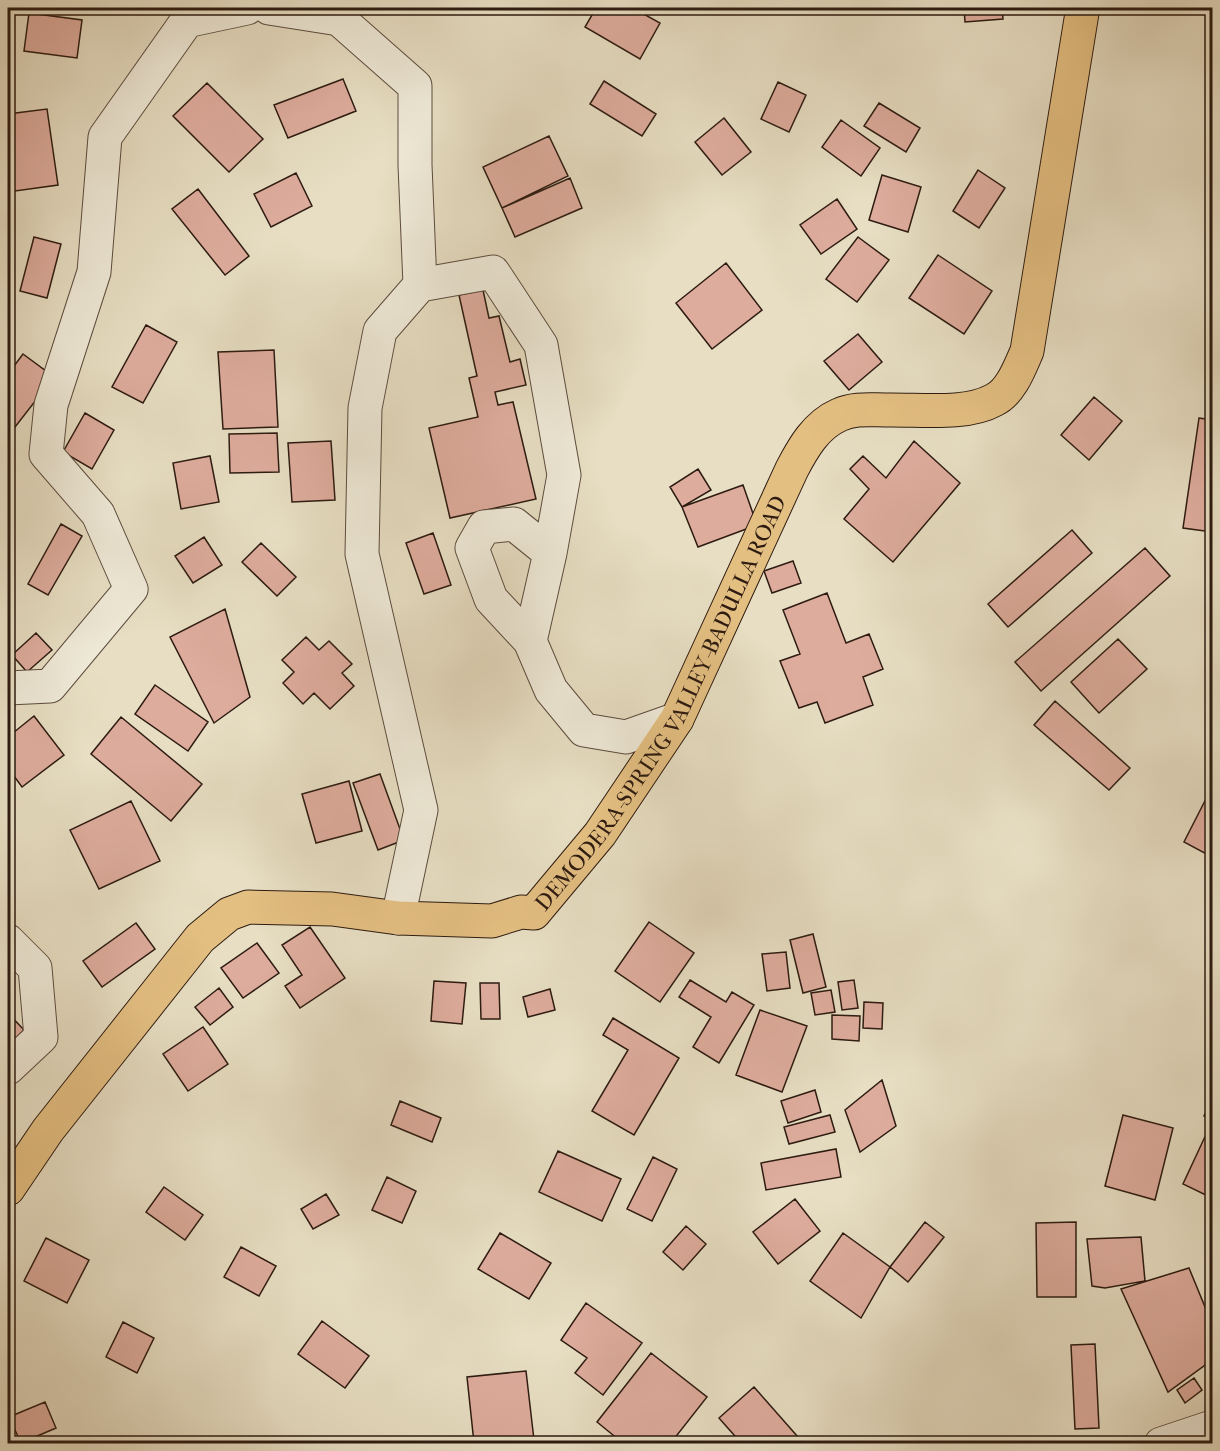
<svg xmlns="http://www.w3.org/2000/svg" width="1220" height="1451" font-family="'IM FELL French Canon',serif">
	<rect width="100%" height="100%" fill="#e7dec3"/>
	<filter id="stains"><feTurbulence type="fractalNoise" baseFrequency=".00333" numOctaves="4"/><feColorMatrix values="0 0 0 0 .2 0 0 0 0 .09 0 0 0 0 .02 0 0 0 .5 -.17"/></filter>
	<radialGradient id="worn" r=".72"><stop offset=".6" stop-color="#630" stop-opacity="0"/><stop offset="1" stop-color="#630" stop-opacity=".3"/></radialGradient>
	<path fill="#deac9d" stroke="#2d1b11" stroke-width="1.5" d="M596 8H633L660 23 640 59 585 27Z
		M964 8H1002L1003 19 965 22Z
		M29 13 82 20 77 58 24 51Z
		M343 79 356 111 288 138 274 105Z
		M604 81 656 114 642 136 590 104Z
		M778 82 806 95 789 132 761 119Z
		M207 83 263 139 229 172 173 116Z
		M879 103 920 128 906 152 864 126Z
		M47 109 58 185 8 192V114Z
		M724 118 751 152 722 175 695 142Z
		M841 120 880 148 861 176 822 147Z
		M549 136 568 176 502 208 483 167Z
		M978 170 1005 188 979 228 953 211Z
		M296 173 312 206 271 227 254 194Z
		M882 175 921 187 908 232 869 220Z
		M570 178 582 208 515 237 502 208Z
		M198 189 249 256 225 275 172 209Z
		M837 199 857 229 821 254 800 225Z
		M34 237 61 244 47 298 20 291Z
		M858 237 889 260 857 302 826 279Z
		M938 255 992 291 964 334 909 298Z
		M726 263 762 310 712 349 676 303Z
		M483 290 489 318 499 316 510 362 520 359 526 385 495 392 498 405 513 402 536 499 450 518 429 428 478 417 469 378 477 376 459 295Z
		M146 325 177 342 143 403 112 387Z
		M858 334 882 362 849 390 824 361Z
		M274 350 278 427 223 429 218 352Z
		M23 354 54 377 8 436V374Z
		M1094 397 1122 421 1089 460 1061 435Z
		M85 413 114 430 92 469 63 452Z
		M1199 418 1212 420V532L1183 528Z
		M277 433 279 472 230 473 229 434Z
		M331 441 335 500 292 502 288 443Z
		M914 441 960 483 893 562 844 519 869 489 850 469 863 456 886 478Z
		M210 456 219 502 181 509 173 463Z
		M698 469 711 490 682 507 670 487Z
		M743 485 757 525 698 547 682 507Z
		M61 524 82 536 48 595 28 584Z
		M1072 530 1092 553 1008 627 988 604Z
		M433 533 451 585 424 594 406 543Z
		M204 537 222 565 193 583 175 556Z
		M261 543 296 577 277 596 242 562Z
		M1145 548 1170 576 1041 691 1015 662Z
		M793 561 801 583 772 593 764 571Z
		M827 593 846 643 869 634 883 669 863 677 873 705 825 723 817 702 799 708 780 661 800 654 783 610Z
		M225 609 250 697 214 723 170 637Z
		M36 633 52 650 27 672 12 655Z
		M306 637 319 650 329 641 352 664 342 673 354 686 330 709 314 693 303 704 283 683 294 672 282 660Z
		M1118 639 1147 669 1099 713 1071 682Z
		M155 685 208 722 188 751 135 714Z
		M1055 701 1130 768 1109 790 1034 725Z
		M34 716 64 755 22 787 8 768V737Z
		M121 717 202 784 171 821 91 754Z
		M380 774 404 840 378 850 353 783Z
		M349 781 362 831 316 843 302 794Z
		M1212 787V857L1184 842Z
		M131 801 160 861 99 889 70 830Z
		M649 922 694 953 660 1002 615 971Z
		M136 923 155 949 102 987 83 961Z
		M310 927 345 978 300 1008 285 986 302 975 282 945Z
		M813 934 826 987 803 993 790 940Z
		M257 943 279 973 243 998 221 968Z
		M786 952 790 988 767 991 762 954Z
		M690 980 726 1002 732 992 754 1005 719 1063 693 1047 711 1017 679 997Z
		M854 980 858 1008 842 1010 838 982Z
		M434 981 466 983 462 1024 431 1021Z
		M480 983H499L500 1019H481Z
		M219 988 233 1007 210 1025 195 1007Z
		M550 989 555 1010 528 1017 523 997Z
		M831 990 835 1012 815 1015 811 993Z
		M864 1002 883 1003 882 1029 863 1028Z
		M760 1010 807 1026 782 1092 736 1075Z
		M8 1013 24 1030 8 1046Z
		M832 1015 860 1016 859 1041 832 1039Z
		M613 1018 679 1058 634 1135 592 1111 628 1050 603 1035Z
		M203 1027 228 1064 188 1091 163 1054Z
		M882 1080 896 1126 860 1152 845 1110Z
		M815 1090 821 1112 788 1123 781 1101Z
		M1212 1100V1120L1204 1116Z
		M400 1101 441 1118 432 1142 391 1125Z
		M830 1115 835 1132 789 1144 784 1127Z
		M1123 1115 1173 1128 1155 1200 1105 1186Z
		M1209 1128 1212 1130V1198L1183 1184Z
		M836 1149 841 1177 766 1190 761 1163Z
		M558 1151 621 1179 602 1221 539 1192Z
		M653 1157 677 1169 652 1221 627 1209Z
		M387 1177 416 1191 402 1223 372 1210Z
		M164 1187 203 1215 185 1240 146 1212Z
		M326 1194 339 1215 313 1229 301 1209Z
		M795 1199 820 1231 778 1264 753 1232Z
		M925 1222 944 1237 908 1282 890 1267Z
		M1076 1222V1297H1037L1036 1223Z
		M686 1226 706 1244 683 1270 663 1252Z
		M500 1233 551 1263 529 1299 478 1269Z
		M843 1233 890 1267 861 1318 810 1281Z
		M1141 1237 1145 1281 1105 1288 1092 1286 1087 1239Z
		M46 1238 89 1260 67 1303 24 1281Z
		M241 1247 276 1266 259 1296 224 1277Z
		M1189 1268 1212 1324V1360L1168 1392 1121 1289Z
		M586 1303 642 1343 603 1395 575 1373 587 1358 561 1340Z
		M322 1321 369 1356 345 1388 298 1354Z
		M123 1322 154 1338 137 1373 106 1357Z
		M1095 1344 1099 1428 1075 1429 1071 1345Z
		M651 1353 707 1397 670 1444H624L597 1422Z
		M526 1371 534 1440 519 1441V1444H495L494 1441 474 1443 467 1377Z
		M1194 1378 1202 1390 1185 1403 1177 1390Z
		M754 1387 798 1437 791 1444H742L719 1418Z
		M45 1402 56 1428 21 1443 9 1417Z"/>
	<g fill="none" stroke-linecap="round" stroke-linejoin="round">
		<g stroke="#5c4c3e" stroke-width="35">
			<path id="minor" d="M269 8 339 19 415 86V165L420 285
				M186 21 247 8
				M530 641 550 553 514 524 484 527 472 548 491 599 530 641 551 690 584 730 626 737 677 719
				M8 688 50 686 131 589 98 514 46 454 51 405 94 272 105 137 196 8
				M398 918 421 810 362 554 365 408 380 331 420 285 493 272 541 345 564 475 550 553
				M8 941 35 968 41 1037 8 1068
				M1161 1444 1212 1427"/>
		</g>
		<g stroke="#2d1b11" stroke-width="35">
			<g id="major">
				<path id="s1" d="M8 1189 48 1130 200 938 229 914 248 907 332 909 398 918 492 921 521 912 534 913 600 834 677 719 792 469C803 448 816 425 839 415 854 408 870 410 885 410 918 409 965 416 994 400 1011 392 1020 367 1027 351L1082 13 1080 8"/>
			</g>
		</g>
		<use href="#minor" stroke="#efead8" stroke-width="33"/>
		<use href="#major" stroke="#e4bf82" stroke-width="33"/>
	</g>
	<g text-anchor="middle" stroke-width="6" stroke-linejoin="round" paint-order="stroke">
		<g font-size="22" fill="#2d1b11" stroke="#efead8">
			<text dy="8" stroke="none"><textPath href="#s1" startOffset="909">DEMODERA-SPRING VALLEY-BADULLA ROAD</textPath></text>
		</g>
	</g>
	<rect width="1220" height="1451" fill="none" stroke="#e7dec3" stroke-width="30"/>
	<rect x="9" y="9" width="1202" height="1433" fill="none" stroke="#2d1b11" stroke-width="3"/>
	<rect x="15" y="15" width="1190" height="1421" fill="none" stroke="#2d1b11" stroke-width="1.5"/>
	<rect width="100%" height="100%" filter="url(#stains)"/>
	<rect width="100%" height="100%" fill="url(#worn)"/>
</svg>
